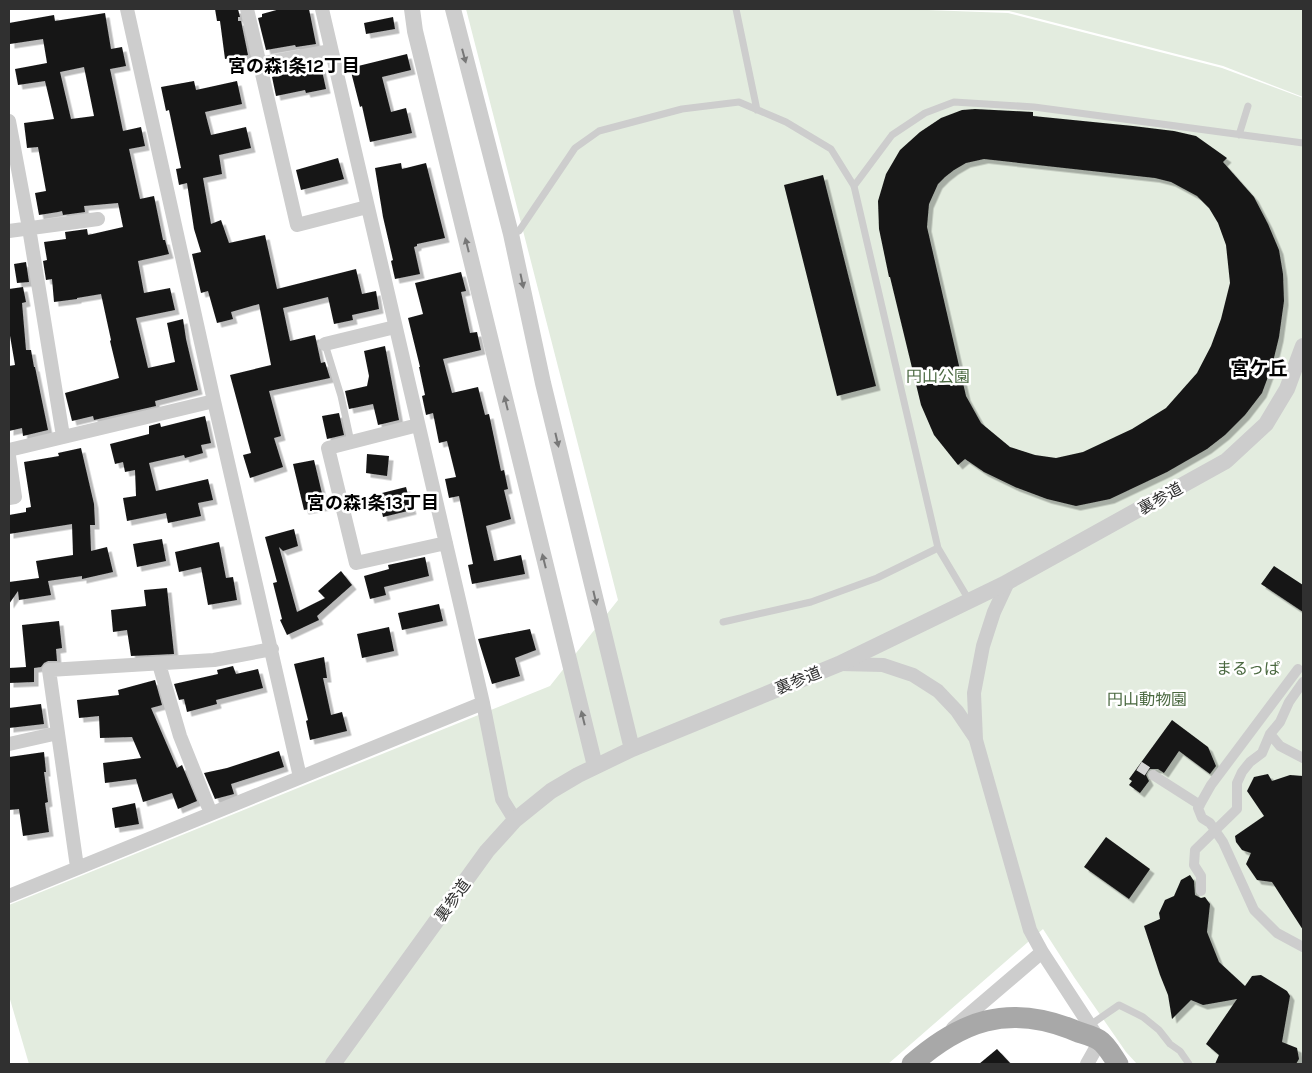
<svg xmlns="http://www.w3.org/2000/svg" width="1312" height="1073" font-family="Karla,'Noto Sans JP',sans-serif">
	<defs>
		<filter id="shadow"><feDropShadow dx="4.5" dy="4.5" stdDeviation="0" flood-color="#0004"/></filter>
	</defs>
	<rect width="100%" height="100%" fill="#fff"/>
	<path fill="#e3ecdf" d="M466 9H1303V97L1223 66 1009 11 900 9 1008 13 1222 68 1303 98V1064H1137L1126 1052 1074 977 1043 929 888 1064H29L9 996V905L550 686 618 600Z"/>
	<path fill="#171717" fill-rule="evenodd" filter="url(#shadow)" d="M215 9H238L240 17H238V21H241L248 55 225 59 220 21H217Z
		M280 9H309L316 44 296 47 295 45 266 50 258 18 262 17V14Z
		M105 13 111 49 122 47 126 66 110 69 123 131 141 127 145 146 129 149 140 199 154 196 163 240H165L169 254 138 261 144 293 170 288 175 310 136 318 148 368 175 362 167 323 183 319 186 339 198 390 155 401 156 406 94 420 93 416 72 421 65 393 119 378 110 341 111 340 101 294 77 298V299L54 302 52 279 46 280 43 261 47 260 44 242 66 239 65 232 87 229 88 235 123 227 118 203 84 206 85 212 63 215 62 211 58 212 39 215 35 193 46 191 38 147 27 148 24 123 54 119 45 81 18 85 15 69 47 63 43 39 10 44 9 23 54 15 55 21ZM84 67 94 116 71 119 60 72Z
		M393 17 395 29 366 34 364 23Z
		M407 54 411 70 382 77 391 112 406 108 412 133 370 142 362 106 360 107 350 68Z
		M321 66 326 89 306 93 305 90 276 96 272 77Z
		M194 81 196 90 237 81 242 104 205 112 211 135 246 127 251 148 219 155 222 174 203 178 211 224 221 220 229 243 265 235 277 289 356 269 362 294 376 291 379 309 352 315 353 320 334 324 328 297 283 308 290 341 315 335 321 363 325 362 330 378 269 391 281 436 274 438 283 467 250 478 243 455 251 453 230 375 271 365 259 304 231 312 233 319 217 323 208 291 201 293 192 254 201 252 194 229 187 183 179 185 176 169 181 168 169 110 166 111 161 87Z
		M975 109 1033 112V116L1133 126 1174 131 1196 136 1227 158 1223 162 1254 197 1268 224 1279 250 1283 274 1284 301 1279 337 1272 366 1262 393 1245 415 1225 435 1207 449 1167 472 1110 499 1076 506 1047 499 1015 487 984 472 965 459 958 465 934 435 921 405 890 277H889L879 229 878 201 886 174 900 150 920 132 941 118 962 110ZM984 159 1155 178 1171 182 1197 196 1209 208 1218 223 1226 245 1230 283 1221 319 1211 346 1197 373 1166 408 1132 429 1083 452 1056 458 1035 455 1010 447 981 423 966 396 927 227 928 215 929 204 938 184 945 177 954 170 966 163Z
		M338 158 344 179 301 190 296 170Z
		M401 163 402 169 426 163 445 238 417 244V246L414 247 420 274 395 279 391 261 393 260 383 217 375 168Z
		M823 175 876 386 837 396 784 185Z
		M26 262 29 282 17 283 14 264Z
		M461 272 466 291 461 292 470 333 477 332 481 350 443 359 452 393 478 387 485 415 489 414 501 471 504 470 508 489 504 490 511 519 486 526 494 561 521 555 525 574 472 584 468 565 473 564 459 496 449 498 445 479 456 477 447 441 439 443 433 413 426 415 422 396 425 395 419 367H420L408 318 423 314 415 283Z
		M23 287 26 302 22 303 26 350H31L34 367H35L48 430 23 436 22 428 9 431V366L15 365 9 330V289Z
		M385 346 399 420 378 425 373 404 349 409 345 391 367 386 369 376 364 351Z
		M339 413 344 435 327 439 322 416Z
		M205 416 211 443 201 445 203 453 185 458 184 455 149 463 156 491 208 479 213 500 198 503 201 516 168 523 166 513 127 521 123 498 136 496 135 470 125 472 123 462 115 464 110 444 149 434V426L160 423 161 427Z
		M81 448 94 504 95 525H90L91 551 107 547 113 572 82 579V576L48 581 51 595 19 600 18 591 9 604V582L39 578 36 561 73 555 72 524 9 534V515L26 512V508L31 507 24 462 59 456 58 453Z
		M367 454 389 456 387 476 366 473Z
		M314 460 325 506 304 510 293 464Z
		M406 487 412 510 383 517 378 494Z
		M294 529 298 546 283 551 279 547 297 612 325 598 318 591 341 571 352 585 317 616 319 620 287 635 280 620 282 619 273 583 277 582 265 537Z
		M162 539 166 561 137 567 133 544Z
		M219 542 226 578 233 577 237 600 208 605 201 567 179 572 175 552Z
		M425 557 429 576 384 587 386 595 370 599 364 576 389 569 388 565Z
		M1274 566 1303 585V612L1261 584Z
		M167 588 174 654 131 656 127 630 113 632 111 610 146 606 144 590Z
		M439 604 443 621 402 630 398 613Z
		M59 621 62 648 56 649 57 661H48L44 663 41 667 34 668V682L9 683V668L26 667 22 625Z
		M389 627 394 651 362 658 357 634Z
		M530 629 536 650 515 658 520 676 492 684 478 639Z
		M324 657 327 678H323L331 715 342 712 347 731 310 740 306 721 308 720 294 664Z
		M233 666 236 674 258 669 263 688 216 700 217 704 187 712 184 699 179 700 174 684 218 674 217 670Z
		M155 680 162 705 151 708 177 768 182 765 197 801 178 809 172 793 143 802 136 779 105 783 103 763 141 758 132 737 100 738 99 716 79 718 77 700 119 695 118 690Z
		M41 704 44 724 9 728V708Z
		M1172 720 1208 747 1216 766 1210 774 1179 751 1164 773 1158 769H1150L1148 771 1146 775 1149 781 1140 793 1129 785 1132 781 1129 779Z
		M279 751 284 767 231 784 234 794 215 799 204 773 227 768Z
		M44 752 46 772H44L48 802 45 803 49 832 23 836 19 809 9 810V757Z
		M1268 774 1272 781 1290 775 1303 776V930L1272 882 1257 880 1246 864 1251 853 1242 850 1236 842 1235 836 1264 816 1247 791 1254 777Z
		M135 803 139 824 115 828 112 808Z
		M1106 837 1150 869 1129 899 1084 867Z
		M1190 875 1194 881 1195 895 1201 898 1205 897 1210 904 1207 932 1219 962 1245 986 1252 976 1261 975 1287 991 1290 996 1282 1042 1297 1048 1299 1059 1296 1064H1215L1219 1055 1206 1044 1237 999 1203 1005 1191 1000 1172 1019 1168 995 1160 975 1144 926 1160 919 1159 913 1165 900 1174 896 1181 880Z
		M997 1049 1011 1064H979Z"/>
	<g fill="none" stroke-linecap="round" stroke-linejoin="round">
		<path stroke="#d6d6d6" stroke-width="10" stroke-dasharray="10 5" stroke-linecap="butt" d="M1139 766 1153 775"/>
		<path stroke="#cdcdcd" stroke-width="7" d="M736 9 757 110
			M1239 135 1248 106
			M854 186 892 135 925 113 954 102 1034 107 1303 143
			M511 234 519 231 575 148 599 131 682 109 739 102 786 122 831 149 854 186 938 548 969 600
			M325 344 341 396 351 442
			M723 622 811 602 877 578 938 548
			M1090 1025 1119 1005 1143 1017 1159 1030 1170 1044 1180 1051 1189 1064"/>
		<path stroke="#cdcdcd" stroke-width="10" d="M1298 669 1211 785 1198 808 1202 818 1210 823 1223 842 1254 910 1277 933 1303 947
			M1270 734 1280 746 1303 758
			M1153 775 1200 805
			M1201 891V876L1194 865 1195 850 1237 809V783L1242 772 1250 762 1262 753 1270 734 1280 722 1289 702 1303 682"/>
		<path stroke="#cdcdcd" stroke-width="14" d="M127 9 214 401 300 777
			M247 9 297 225 367 207
			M322 9 483 703 502 799 515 820
			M259 64 331 51
			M9 121 29 228 63 436
			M9 231 98 219
			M325 344 395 327
			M418 425 328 448 356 563 446 543
			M9 450 214 401
			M9 456 15 497 9 498
			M1008 582 994 612 983 646 974 693 976 740 1030 930 1042 952 1100 1041 1087 1064
			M159 664 180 736 208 806
			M840 664 883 665 913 675 938 691 957 711 976 739
			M9 744 58 733
			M77 867 49 670 214 660 272 649
			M9 896 483 703
			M953 1028 1042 952"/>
		<path stroke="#cdcdcd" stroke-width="16" d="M412 9 415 31 595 766
			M453 9 511 234 543 383 632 749
			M333 1064 487 851 515 820 551 791 578 775 632 749 839 664 1004 584 1226 461 1266 424 1287 389 1303 346"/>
		<path stroke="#a8a8a8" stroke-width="21" d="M912 1064C961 1021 1007 1004 1071 1029 1079 1033 1091 1035 1099 1040 1107 1045 1113 1057 1118 1064"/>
	</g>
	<defs><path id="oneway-solid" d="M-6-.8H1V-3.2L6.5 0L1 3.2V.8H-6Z" transform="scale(1.25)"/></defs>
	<g fill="#777">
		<use href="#oneway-solid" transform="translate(464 56) rotate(75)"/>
		<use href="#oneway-solid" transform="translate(467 245) rotate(-104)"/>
		<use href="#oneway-solid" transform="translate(522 281) rotate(78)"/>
		<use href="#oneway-solid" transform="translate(506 403) rotate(-104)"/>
		<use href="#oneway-solid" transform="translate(557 440) rotate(77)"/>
		<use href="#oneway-solid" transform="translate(544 561) rotate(-104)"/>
		<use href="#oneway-solid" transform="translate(595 598) rotate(77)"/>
		<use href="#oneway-solid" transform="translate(583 718) rotate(-104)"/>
	</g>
	<g text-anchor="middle" stroke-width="5" stroke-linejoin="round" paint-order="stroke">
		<g font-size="16" fill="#4b6941" stroke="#fff">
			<text x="938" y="382">円山公園</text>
			<text x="1248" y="674">まるっぱ</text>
			<text x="1147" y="705">円山動物園</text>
		</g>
		<g font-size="16" fill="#303030" stroke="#fff">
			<text transform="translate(1160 498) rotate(-29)" y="6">裏参道</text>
			<text transform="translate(798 680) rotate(-22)" y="6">裏参道</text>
			<text transform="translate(452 900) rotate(-54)" y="6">裏参道</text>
		</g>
		<g font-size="18" font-weight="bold" fill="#000" stroke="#fff">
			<text x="294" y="72">宮の森1条12丁目</text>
			<text x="373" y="509">宮の森1条13丁目</text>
		</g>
		<g font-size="19" font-weight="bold" fill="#000" stroke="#fff">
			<text x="1259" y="375">宮ケ丘</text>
		</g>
	</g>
	<rect width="1312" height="1073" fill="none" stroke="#303030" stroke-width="20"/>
</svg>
